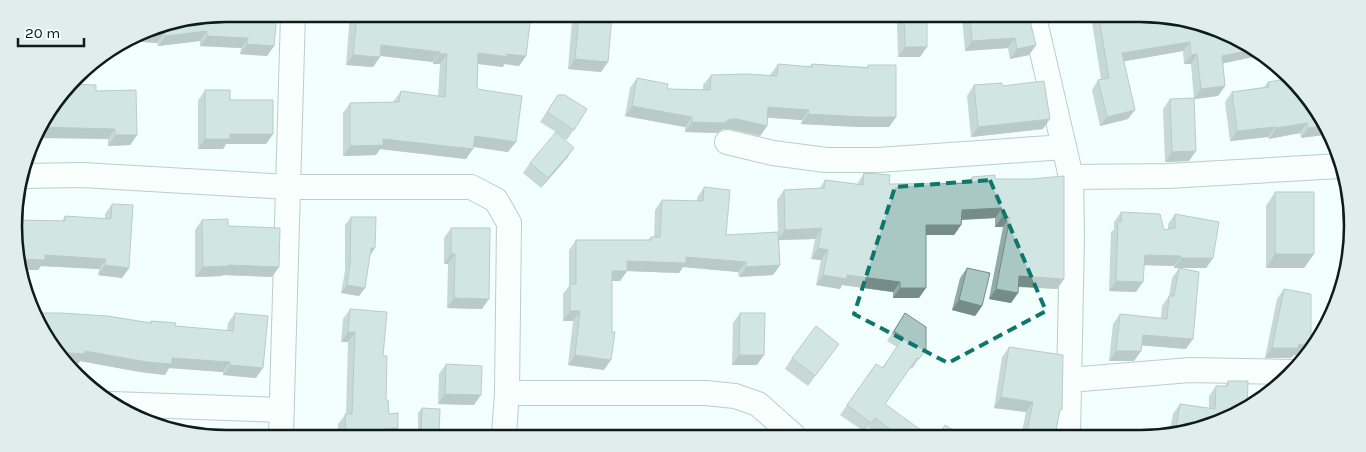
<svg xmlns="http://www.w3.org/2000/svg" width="1366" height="452" font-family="Karla,sans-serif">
	<rect width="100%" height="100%" fill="#f2fffc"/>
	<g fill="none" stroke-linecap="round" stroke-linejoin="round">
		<g stroke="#76938f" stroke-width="26">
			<path id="minor" d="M1034 17 1071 177 1072 237 1068 436
				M727 142 773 153 826 160H878L1064 147
				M23 176 82 175 288 187H471L496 200 509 223 507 393 504 435
				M1071 177 1168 176 1340 166
				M1069 380 1190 370 1291 372
				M507 393H706L735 396 758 404 794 436
				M112 404 282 410
				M281 434 293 14"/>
		</g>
		<use href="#minor" stroke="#fff" stroke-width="24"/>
	</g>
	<path fill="#91aca8" d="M226 14 274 46 267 56 240 54 241 48 200 46V41L158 46 157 43 128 41Z
		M350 14 531 15 526 56 519 66 504 64 503 67 478 64 477 89 508 152 473 147 466 159 380 149 376 155 343 156V113L350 103 393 102 401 91 438 96 440 64H433V62L380 56 373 67 346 65Z
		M575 15H612L601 72 568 69 572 20Z
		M899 17H927L920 57H898L897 20Z
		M962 17H997L1036 45 1029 55 1010 59 1008 48 965 51Z
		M1095 18H1182L1259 50 1254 57 1223 63 1225 86 1218 96 1194 99 1191 64H1184L1183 51 1124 61 1128 119 1100 126 1092 90 1098 80 1101 79 1092 22Z
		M778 64 809 67 812 64 867 67 868 65 896 117 889 127H859L801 124 802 120 768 118 767 126 760 136 730 129H723L717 133 685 132V127L625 116 630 88 637 78 667 89 703 90V85L711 75H770Z
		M1268 82 1292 85 1323 135 1301 138 1300 133 1269 139 1268 137 1230 141 1225 102 1232 92 1264 87Z
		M974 85 1002 86 1043 129 971 137 967 96Z
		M205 90 230 100 273 134 266 144H226L223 149H198V101Z
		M96 91 137 135 130 145 108 146V139Z
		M558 95 587 109 567 140 559 135 567 158 541 188 523 173 530 163 556 132 540 122Z
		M1170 99 1189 161 1165 162 1163 109Z
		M864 173 889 184 968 183 972 177 995 179 1064 279 1057 289 1018 287V293L1011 303 989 299 1003 227H995V218L962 220 961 225 954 235H926L919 298H893V292L842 285 840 289 816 285 821 260 811 259 815 239 779 240 780 265 773 275 739 277 738 272 683 267 679 273 627 271 620 281H612L604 370 568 365 573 321H563V294L569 286V250L576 240H648L651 237H654L655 210 662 200 697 201V198L704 187 726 235 778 232 777 200 784 190 820 188 825 180 857 184Z
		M1275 192 1314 254 1304 268H1266V206Z
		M112 204 129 268 122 278 98 275 99 269 41 266 38 270H20L17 220 62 221 65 216 105 219V214Z
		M1121 212 1164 230 1168 229V224L1175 214 1213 258 1206 268H1174V266L1144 265 1136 292 1109 291 1111 232 1114 229V222Z
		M351 217 370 256 359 296 341 293 345 271V225Z
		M202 220 228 226 272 277 223 275 222 276 195 277V230Z
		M451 228 482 309 447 308 448 264H444V238Z
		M967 268 982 306 975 316 952 310 960 278Z
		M1179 268 1186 349 1142 345 1141 351 1134 361H1109L1113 324 1120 314 1161 318 1162 306 1169 296 1172 278Z
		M1284 289 1308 346 1301 356 1294 355 1291 358H1265L1277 299Z
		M1339 291 1331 312 1334 299Z
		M350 309 383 356 386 400 389 414 398 428 394 435 338 434V424L346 414 348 342H341L343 319Z
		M235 313 256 378 223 375V372L169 368 165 375 140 372 80 361 78 364 107 316 150 323 151 321 175 326 227 331 228 323Z
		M740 313 757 365H732L733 323Z
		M905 313 926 349 912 369 910 367 885 404 929 436H880L868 427 865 432 840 415 876 364 882 368 897 347 887 341Z
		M839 344 808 386 785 369 792 358Z
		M1009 347 1060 412 1055 436H1021L1026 412 994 408 1002 357Z
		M446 364 474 405 438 404 439 374Z
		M1228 381 1234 416 1169 436 1173 414 1180 404 1209 408V396L1216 386H1225Z
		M422 408 438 435H418V413Z"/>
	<path fill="#768c88" d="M143 31 164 33 157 43 128 41Z
		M207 31 200 41 158 46 165 36Z
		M207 36 248 38 241 48 200 46Z
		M1015 38 1008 48 965 51 972 41Z
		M1190 42 1183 51 1115 63 1122 53Z
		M247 44 274 46 267 56 240 54Z
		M381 45 440 52 433 62 374 55Z
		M1036 45 1029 55 1010 59 1017 49Z
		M905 47H927L920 57H898Z
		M1256 49 1259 50 1254 57 1215 65 1222 56Z
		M478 53 505 54 526 56 519 66 504 64 503 67 471 63Z
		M440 54H447L440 64H433Z
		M1197 54 1191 64H1184L1191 55Z
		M353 55 380 57 373 67 346 65Z
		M575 59 608 62 601 72 568 69Z
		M1225 86 1218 96 1194 99 1201 89Z
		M632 106 692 117 685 127 625 116Z
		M768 107 809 110 802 120 761 117Z
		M1135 110 1128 119 1100 126 1107 117Z
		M808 114 896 117 889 127H859L801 124Z
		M737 119 767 126 760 136 730 129H723L717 133 685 132 692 122Z
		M1050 119 1043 129 971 137 978 127Z
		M1307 123 1300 133 1269 139 1276 128Z
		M1324 126 1326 131 1323 135 1301 138 1308 128Z
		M39 127 115 129 108 139 34 138 36 132Z
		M1275 127 1268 137 1230 141 1237 131Z
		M230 134H273L266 144H226L223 149H198L205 139Z
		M115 135H137L130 145 108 146Z
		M475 136 516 142 508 152 468 146Z
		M383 139 473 149 466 159 380 149 376 155 343 156 350 146Z
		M574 148 567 158 541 188 548 178Z
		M1196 151 1189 161 1165 162 1172 152Z
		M1002 208 995 218 954 220 962 210Z
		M1002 217H1010L1003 227H995Z
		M926 225H961L954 235H919Z
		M822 228 815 239 778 240 785 230Z
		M371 248H375L369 257Z
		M818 248 828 250 821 260 811 259Z
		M451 254H455L448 264H444Z
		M1275 254H1314L1304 268H1266Z
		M45 255 106 259 99 269 41 266 38 270H20V259Z
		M1145 255 1181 256 1174 266 1138 265Z
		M686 257 746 262 738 272 683 267 679 273 627 271 620 281H605L612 271 627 261Z
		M1181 258H1213L1206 268H1174Z
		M105 265 129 268 122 278 98 275Z
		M229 265 279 267 272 277 223 275 222 276 195 277 203 267Z
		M780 265 773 275 739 277 746 267Z
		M823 275H847L900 282 893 292 842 285 840 289 816 285Z
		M1019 276 1064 279 1057 289 1012 286Z
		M1116 281 1143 282 1136 292 1109 291Z
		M347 285 365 288 359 296 341 293Z
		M900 288H926L919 298H893Z
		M996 289 1018 293 1011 303 989 299Z
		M454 298 489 299 482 309 447 308Z
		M959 300 982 306 975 316 952 310Z
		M570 311H580L573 321H563Z
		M348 332H355L348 342H341Z
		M1143 335 1193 339 1186 349 1136 345Z
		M1299 344 1308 346 1301 356 1294 355 1291 358H1265L1272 348Z
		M85 351 172 358 230 362 223 372 169 368 165 375 140 372 80 361 78 364 69 363 57 352Z
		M1116 351H1141L1134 361H1109Z
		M575 355 611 360 604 370 568 365Z
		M739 355H764L757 365H732Z
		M230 365 263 368 256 378 223 375Z
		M445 394 481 395 474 405 438 404Z
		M1001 397 1033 402 1026 412 994 408Z
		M398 428 394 435H379L383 429Z
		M346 431H350L348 434H343Z
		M421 433H439L438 435H420Z"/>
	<path fill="#a9c8c3" stroke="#768c88" d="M226 14H277L274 46 247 44 248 38 207 36V31L165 36 164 33 143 31 145 30Z
		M357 14 531 15 526 56 505 54 510 57 478 53 477 89 522 96 516 142 475 136 473 149 383 139V145L350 146V103L399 102 401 91 445 97 447 54H440V52L381 45 380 57 353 55Z
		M579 15H612L608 62 575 59Z
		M904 17H927V47H905Z
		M970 17H1029L1036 45 1017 49 1015 38 972 41Z
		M1099 18H1182L1256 49 1222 56 1225 86 1201 89 1197 54 1191 55 1190 42 1122 53 1135 110 1107 117 1098 80 1109 78Z
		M778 64 812 67V64L868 68V65H896V117H866L808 114 809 110 768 107 767 126 737 119H730L724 123 692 122V117L632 106 637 78 668 84 667 89 710 90 711 75 748 74 777 76Z
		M1287 79 1292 84V85H1293L1317 108 1324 126 1308 128 1307 123 1276 128 1275 127 1237 131 1232 92 1269 87 1268 82Z
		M1044 81 1050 119 978 127 974 85 1002 83V86Z
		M72 84 96 85V91L136 90 137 135H115V129L39 127Z
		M205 90H230V100H273V134H230V139H205Z
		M558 95H565L587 109 574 130 547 112Z
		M1194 98 1196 151 1172 152 1170 99Z
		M556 132 574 148 548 178 530 163Z
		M864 173 890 175 889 184 972 183V177L995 175V179H1031L1064 176V279L1019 276 1018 293 996 289 1010 217H1002V208L962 210 961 225H926V288H900V282L847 275V279L823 275 828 250 818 248 822 228 785 230 784 190 824 188 825 180 863 185Z
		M704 187 730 190 726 235 778 232 780 265 746 267V262L686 257V263L627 261V271H612V332H615L611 360 575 355 580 311H570V284H576V240H651V237H660L662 200 703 201Z
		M1275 192H1314V254H1275Z
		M112 204 133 205 129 268 105 265 106 259 45 255V260L20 259 17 220 65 221V216L111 219Z
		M1121 212 1160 214 1164 230 1175 228V214L1219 222 1213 258H1181V256L1145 255 1143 282 1116 281 1118 222H1121Z
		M351 217H376L375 248H371L365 288 347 285 350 263Z
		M228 219V226L280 228 279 267 229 265V266L203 267 202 220Z
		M451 228H490L489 299 454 298 455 254H451Z
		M967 268 990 273 982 306 959 300Z
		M1179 268 1199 272 1193 339 1143 335 1141 351H1116L1120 314 1167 319 1169 296H1174Z
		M1284 289 1311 294V335L1308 346 1299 344 1298 348H1272Z
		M350 309 387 312 383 356H387L386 400H388L389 414 398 413V428L383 429V435L350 434V431H346L345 414H352L355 332H348Z
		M36 313H60L107 316 151 323V321L176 323 175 326 233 331 235 313 268 316 263 368 230 365V362L172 358V364L147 362 85 351V354L57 352 50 344Z
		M740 313H765L764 355H739Z
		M905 313 926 327V349L919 359 917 358 885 404 929 436H899L875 418 871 423 847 405 876 364 883 368 903 337 894 331Z
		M816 326 839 344 815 376 792 358Z
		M1009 347 1063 355 1062 410 1060 409 1055 436H1026L1033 402 1001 397Z
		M446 364 482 366 481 395 445 394Z
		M1228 381H1248L1247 408 1234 416 1175 434 1180 404 1215 409 1216 386H1228Z
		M422 408 440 409 439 433H421Z
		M945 425 962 436H938Z
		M604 431 678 434 677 435H604Z"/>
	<path d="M0 0H1366V452H0ZM990 180 1046 311 948 363 854 314 895 187Z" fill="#f2fffc" fill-opacity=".55" fill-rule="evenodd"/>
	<path fill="none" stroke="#0f766e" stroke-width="4" stroke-dasharray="10 6" stroke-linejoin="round" d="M990 180 1046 311 948 363 854 314 895 187Z"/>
	<path d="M0 0H1366V452H0ZM226 22H1140A204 204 0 0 1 1344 226V226A204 204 0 0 1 1140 430H226A204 204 0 0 1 22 226V226A204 204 0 0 1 226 22Z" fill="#e0edea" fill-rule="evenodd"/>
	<path fill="none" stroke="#0f1b19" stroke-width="2.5" d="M226 22H1140A204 204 0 0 1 1344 226V226A204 204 0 0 1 1140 430H226A204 204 0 0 1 22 226V226A204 204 0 0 1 226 22Z"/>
	<path d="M18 38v8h66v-8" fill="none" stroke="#0f1b19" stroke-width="2.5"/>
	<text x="25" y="38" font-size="15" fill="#0f1b19" stroke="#f2fffc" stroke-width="4" paint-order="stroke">20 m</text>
</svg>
